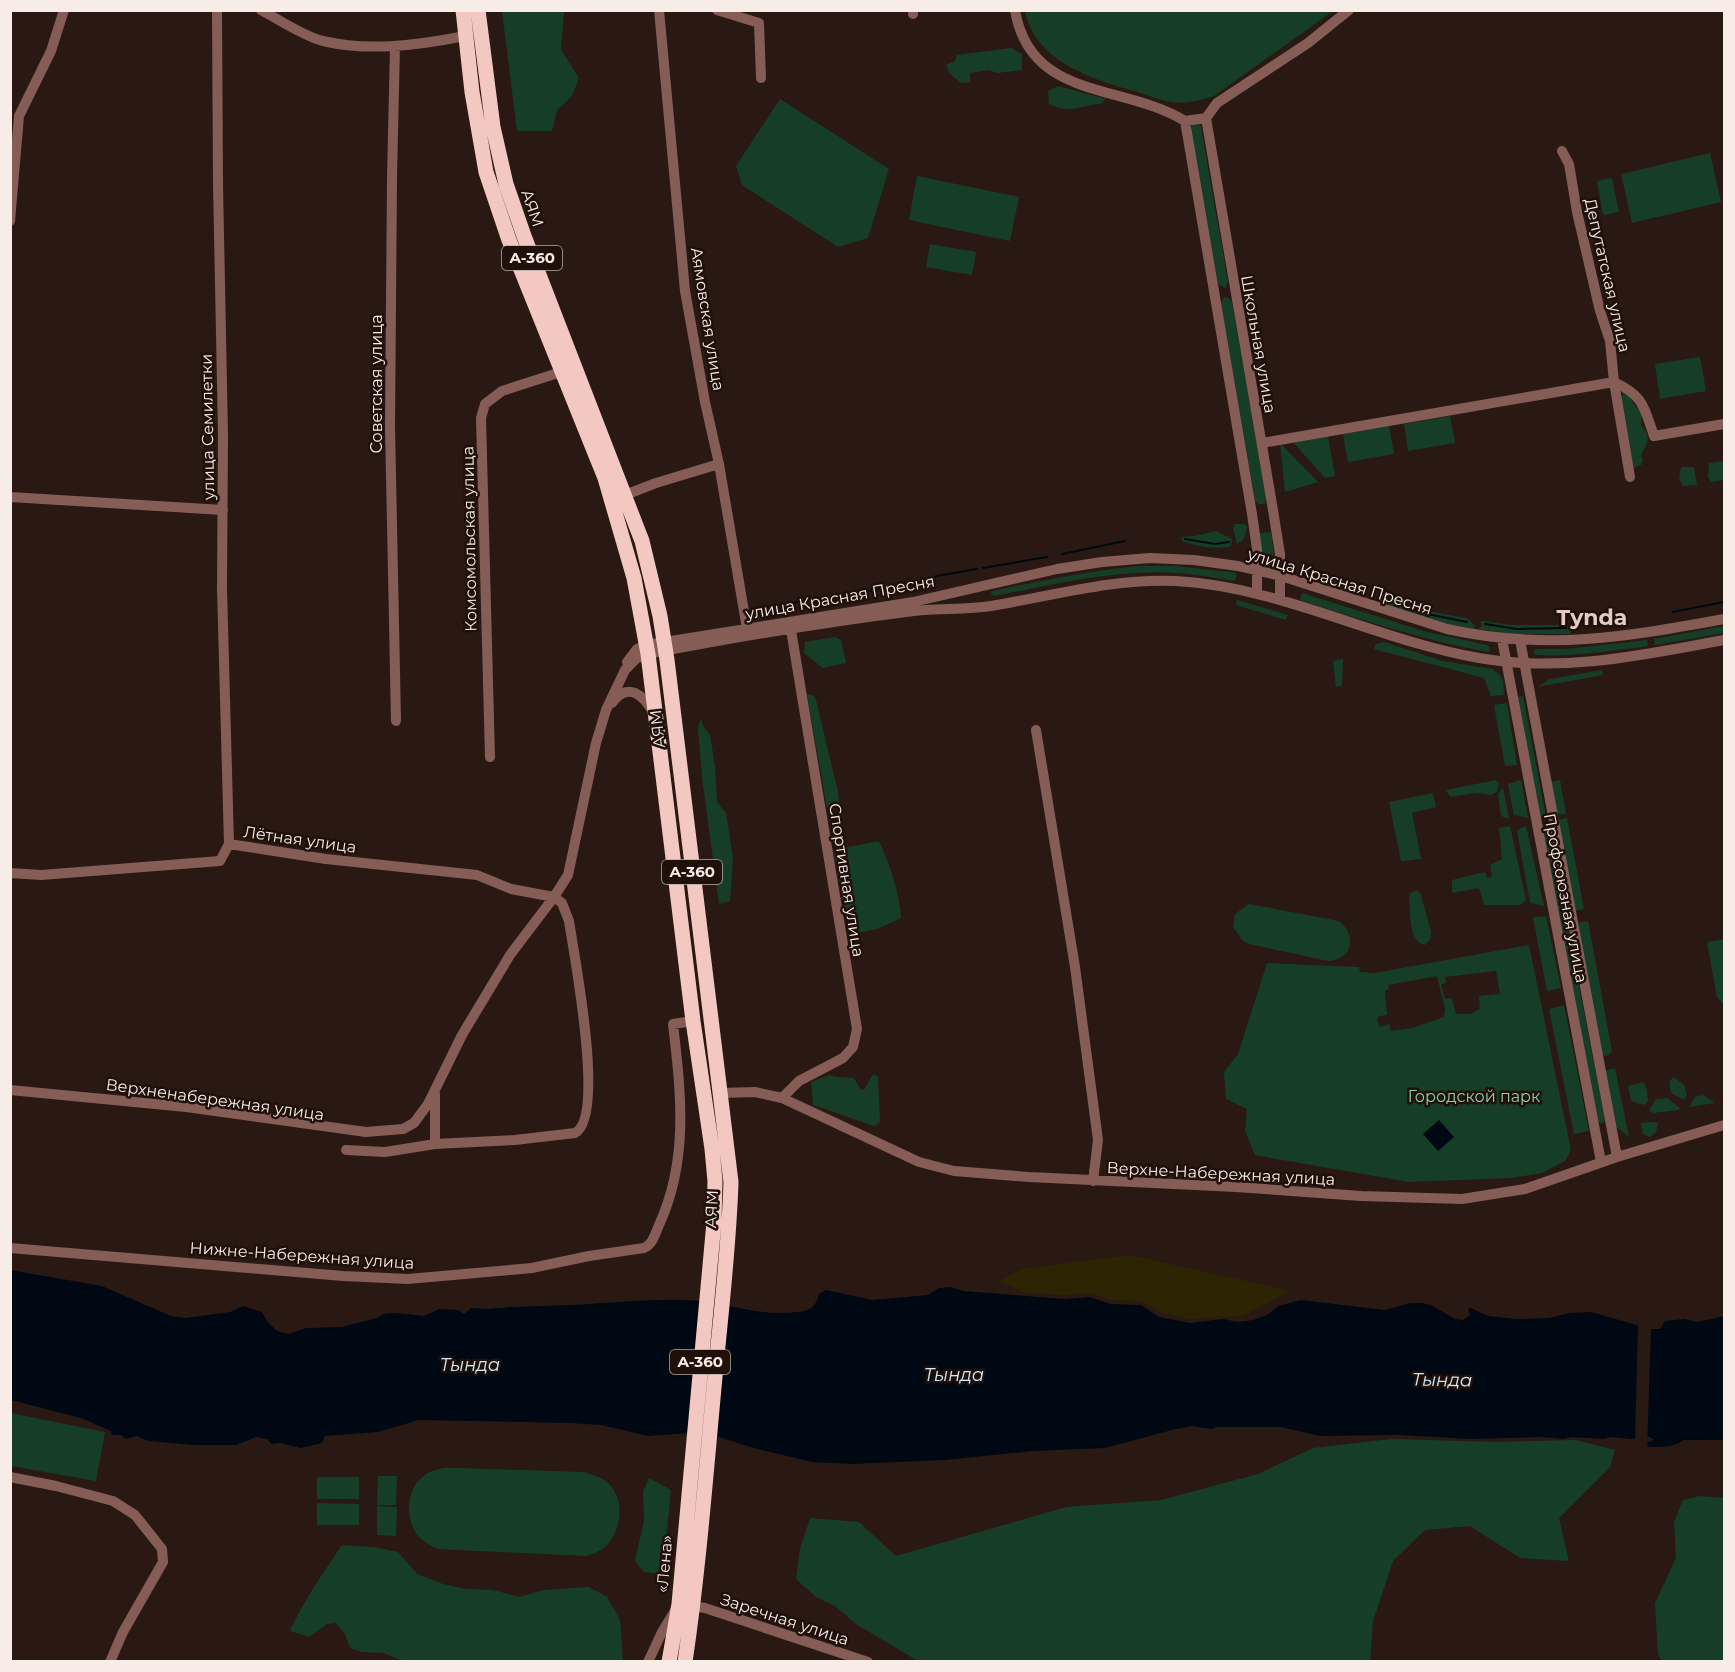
<svg xmlns="http://www.w3.org/2000/svg" width="1735" height="1672" font-family="Montserrat,sans-serif">
	<rect width="100%" height="100%" fill="#2a1912"/>
	<path fill="#163e27" fill-rule="evenodd" d="M502 11H564L561 50 579 78 572 96 557 110 552 131H517Z
		M1025 11V10L1333 11 1214 96C1201 100 1188 104 1173 102 1162 101 1149 96 1138 92 1094 80 1035 62 1025 11Z
		M1011 48 1022 54V70L997 73 989 70 970 73V82L961 83 950 74 946 65 955 61 957 55Z
		M1058 86 1106 99 1100 104C1079 105 1070 115 1049 104L1048 91Z
		M780 99 889 169 868 238 838 247 742 185 736 166Z
		M1199 124 1201 127 1228 282 1225 288 1218 284 1191 130 1192 125Z
		M1710 153 1721 202 1632 223 1621 174Z
		M917 176 1019 197 1010 241 909 220Z
		M1612 178 1619 212 1603 215 1597 181Z
		M930 244 976 252 972 275 926 267Z
		M1224 297 1229 298 1232 302 1266 498 1265 504H1258L1255 500 1221 303Z
		M1700 357 1706 391 1660 399 1655 364Z
		M1623 392H1629L1633 403 1642 414 1641 425C1651 438 1649 441 1641 454L1643 460 1641 465 1634 468 1630 467 1620 405Z
		M1450 416 1455 443 1408 451 1404 424Z
		M1389 426 1394 454 1348 462 1343 434Z
		M1328 436 1335 476 1325 478 1293 442Z
		M1280 443 1318 482 1285 492Z
		M1724 461V480L1711 482 1708 477 1709 463Z
		M1681 467H1694L1697 485 1683 486 1679 478Z
		M1235 524H1245L1247 527 1244 539 1237 544 1233 528Z
		M1216 531 1232 539 1231 546C1216 550 1199 546 1183 542L1181 537 1195 536Z
		M1271 532 1274 555 1267 559 1262 554 1260 533Z
		M1138 566H1176L1237 573 1235 581C1216 578 1196 574 1176 573 1115 569 1053 585 994 596L991 594 992 591C1040 581 1088 571 1138 566Z
		M1308 571 1361 590 1362 595 1357 596 1306 576Z
		M1302 593 1427 632 1488 645 1490 650 1488 652C1423 640 1362 620 1300 600Z
		M1385 597 1426 611 1467 618 1475 626 1474 629 1433 621 1381 605 1380 601Z
		M1237 600 1288 615 1286 620 1236 605Z
		M1480 621 1512 625H1566L1570 626 1571 634H1512L1479 629 1482 625Z
		M1724 626V633L1655 645 1654 639Z
		M836 637 841 640 846 663 823 668 804 653 805 642Z
		M1647 640 1648 646C1611 651 1574 657 1536 655L1533 653 1535 649H1567Z
		M1384 642 1443 661 1492 669 1499 674 1503 681 1504 695 1491 696 1484 678 1374 649 1376 644Z
		M1343 659 1342 686 1336 687 1333 661Z
		M1602 670 1603 675 1537 687 1550 679Z
		M807 694 813 695 816 700 838 792 839 802 836 808H827Z
		M1523 696 1546 817 1540 818 1517 697Z
		M1507 703 1517 765 1505 766 1494 705Z
		M701 718 703 726 710 735 715 767 717 802 726 813 733 858 730 901 719 904 702 777 698 728Z
		M1496 780 1499 783 1497 792 1491 795 1476 793 1450 797 1446 790Z
		M1521 780 1528 818 1514 815 1508 784Z
		M1560 780 1566 814 1555 815 1549 782Z
		M1503 787 1509 819 1501 816 1498 795Z
		M1433 793 1436 807 1412 813 1421 859 1401 861 1389 802Z
		M1567 818 1584 909 1573 911 1556 820Z
		M1547 823 1605 1120 1603 1124 1598 1122 1541 824Z
		M1510 826 1526 900 1520 905H1484L1479 888 1452 893V880L1485 872 1487 878 1492 877 1490 865 1502 859 1499 828Z
		M1526 826 1544 906 1530 903 1517 830Z
		M879 841C890 866 899 890 901 918L877 929 849 935 833 850Z
		M1414 891H1418L1421 895 1431 932 1430 939 1425 945C1408 942 1411 913 1409 899L1410 894Z
		M1249 904 1339 921C1357 935 1353 960 1328 961L1249 944 1242 940 1233 927 1235 914Z
		M1546 916 1561 988 1547 991 1533 917Z
		M1588 921 1612 1051 1607 1056 1601 1055 1576 923Z
		M1724 939V1005L1717 997 1707 942Z
		M1529 945 1571 1150 1565 1161 1542 1173 1511 1178 1409 1182 1255 1155 1245 1131 1247 1109 1226 1099 1224 1072 1238 1054 1267 963 1359 967 1360 972 1375 973ZM1496 971 1500 994 1479 996 1480 1009 1471 1014H1456L1452 998 1445 999 1441 985 1446 982 1445 977ZM1437 976 1445 1009 1444 1017 1412 1028 1391 1031 1389 1024 1380 1027 1377 1020 1379 1016 1387 1015 1385 991 1389 989 1388 985Z
		M1564 1005 1589 1131 1574 1134 1549 1009Z
		M1615 1068 1629 1137 1615 1126 1604 1071Z
		M873 1074 878 1077 880 1122 874 1126 813 1105 811 1082 830 1075C837 1078 846 1077 854 1078L861 1090H864Z
		M1673 1077 1684 1085 1687 1096 1684 1100 1671 1093 1669 1082Z
		M1644 1082 1647 1090 1648 1101 1644 1105 1631 1101 1628 1086Z
		M1703 1095 1715 1103 1689 1107 1695 1097Z
		M1667 1098 1680 1108 1678 1110 1653 1113 1649 1110 1656 1099Z
		M1650 1122 1658 1123 1656 1132 1650 1137 1643 1134 1641 1123Z
		M10 1413 105 1432 96 1481 11 1466Z
		M1391 1439 1496 1442 1576 1440 1615 1450 1610 1467 1559 1518 1569 1561 1520 1558 1470 1526 1425 1530 1393 1561 1373 1621 1370 1661H918L856 1624 835 1606 816 1597 796 1579 800 1549 810 1518 859 1522 896 1556 1066 1507 1161 1500 1258 1474 1313 1448Z
		M458 1468 584 1472C593 1475 603 1478 609 1484 626 1501 621 1533 604 1548 599 1552 593 1553 587 1556L438 1549C430 1545 421 1541 416 1533 401 1509 410 1475 439 1469 445 1467 452 1468 458 1468Z
		M378 1476H397L396 1505H377Z
		M317 1477H359V1499H317Z
		M649 1478 671 1490 664 1559 658 1574 644 1572 635 1561 644 1521 643 1492Z
		M1699 1496 1724 1498V1661H1662L1658 1654 1655 1603 1676 1558 1674 1522 1683 1500Z
		M317 1503 359 1504V1525H317Z
		M377 1506 397 1507 396 1536 377 1535Z
		M342 1545 374 1547 398 1552 417 1574 443 1584 466 1589 493 1590 519 1597 544 1590 589 1587 607 1597 620 1620 623 1661H403L384 1653 362 1652 350 1648 345 1634 336 1623 327 1624 309 1637 290 1631C304 1600 323 1573 342 1545Z"/>
	<path fill="#2c2403" d="M1130 1255 1291 1291 1242 1316 1189 1319 1160 1312 1141 1301 1111 1300 1091 1293 1063 1295 1026 1293 999 1281 1022 1269Z"/>
	<path fill="#000813" d="M1439 1120 1454 1137 1438 1151 1423 1134Z
		M10 1270 102 1286 171 1316 186 1318 230 1312 243 1306 262 1312 267 1321 277 1331 289 1334 306 1328 342 1327 377 1318 384 1314 397 1313 424 1316 439 1309 458 1310 464 1314 471 1308 487 1309C516 1306 545 1306 574 1305 610 1303 647 1299 684 1300 722 1301 758 1317 797 1312 811 1311 816 1306 819 1294L826 1290 872 1300 928 1295 939 1288 951 1287 963 1291 1065 1299 1090 1297 1111 1304 1141 1305 1159 1317 1190 1323 1223 1319 1238 1322 1253 1320 1267 1315 1278 1306 1301 1300 1385 1310 1410 1303H1423L1433 1306 1455 1319 1463 1320 1470 1315 1468 1309 1471 1308 1488 1316 1517 1319 1549 1318 1570 1313 1591 1312 1651 1329H1660L1665 1321 1684 1319 1698 1322 1724 1316V1440H1683C1675 1448 1659 1447 1648 1447L1647 1442 1654 1440 1650 1437 1630 1439 1611 1437 1604 1439 1572 1437 1564 1439 1542 1437 1472 1439 1398 1435 1320 1436 1281 1427H1217L1212 1429 1192 1426 1172 1430 1105 1448 1034 1451 945 1460 852 1464 812 1462 750 1447 704 1432 648 1436 601 1425 570 1423 419 1420 378 1432 325 1436 322 1443 301 1448 280 1443 271 1444 267 1439 256 1437 236 1445H195L148 1441 137 1436 126 1439 121 1435H112L111 1431 81 1418 11 1400Z"/>
	<path fill="#2a1912" d="M1638 1323 1651 1326 1647 1450 1645 1447 1644 1441 1635 1442Z"/>
	<g fill="none" stroke-linecap="round" stroke-linejoin="round">
		<path stroke="#000813" stroke-width="2" d="M1185 539 1215 544 1229 542
			M1062 554 1125 541
			M983 568 1047 557
			M1311 575 1359 592
			M917 583 929 581 936 576 977 569
			M1390 602 1427 614 1467 622
			M754 609 906 585
			M1673 612 1724 602
			M1485 624 1517 629 1566 628"/>
		<path stroke="#865c57" stroke-width="10" d="M217 10 218 184 223 434 222 588 229 844
			M261 10C278 19 305 37 323 41 369 52 419 45 465 36
			M659 10 685 291 705 402 719 464 747 629
			M717 10 759 23 761 78
			M913 10V14
			M1015 10C1030 101 1124 83 1185 121L1206 118 1217 103 1308 43 1349 10
			M395 46 392 177 390 427 396 721
			M1206 118 1273 510 1280 554V599
			M1185 121 1252 514 1257 549V594
			M1562 151 1569 164 1577 212 1600 311 1610 341 1614 382 1630 477
			M10 221 19 116 51 51 64 10
			M1262 443 1614 382C1644 396 1644 407 1654 436L1724 424
			M625 495 656 483 719 464
			M10 497 223 510
			M1502 639 1601 1162
			M1520 640 1617 1157
			M627 662 637 649 646 645 913 602 1057 569 1102 562 1150 558 1194 560 1238 566 1281 576 1447 629C1547 651 1626 637 1724 619
			M612 703C628 681 644 695 654 714
			M1036 730 1075 967 1098 1140 1093 1181
			M490 757 481 418 485 404 502 391 561 372
			M229 844 326 859 477 875 511 889 554 897 562 903 569 921C574 955 606 1117 575 1133L515 1140 435 1144 385 1152 346 1150
			M10 873 41 875 220 861 229 844
			M10 1090 186 1107 366 1132 403 1129 414 1123 428 1104 462 1035 510 955 554 897 568 875 596 743 606 710 625 670 637 658 648 654C736 637 825 622 914 611 940 608 965 610 991 606 1052 596 1113 578 1176 581 1282 587 1376 640 1479 658 1562 673 1643 655 1724 640
			M720 1093 755 1092 782 1098 919 1162 954 1171 1029 1177 1236 1187 1361 1196 1462 1199 1525 1189 1617 1157 1724 1125
			M435 1094V1144
			M782 1098 799 1081 843 1058 853 1047 857 1029 791 630
			M10 1248 343 1276 408 1279 532 1268 589 1256 644 1248C653 1244 655 1234 659 1225 689 1160 681 1093 673 1024L693 1021
			M10 1477 56 1486 113 1501 135 1515 162 1549 163 1562 123 1632 110 1662
			M648 1662 662 1632 679 1604 705 1608 868 1662"/>
		<path stroke="#f3c8c2" stroke-width="15" d="M463 10 472 92 486 172 509 240 605 478 634 578 648 654 693 1021 712 1149 715 1181 714 1222 679 1604 669 1662
			M478 10 493 127 506 184 524 236 642 541 660 616 667 660 731 1182C729 1247 721 1312 715 1377 706 1472 699 1567 685 1662"/>
	</g>
	<g text-anchor="middle" stroke-width="5" stroke-linejoin="round" paint-order="stroke">
		<g fill="#20100a" stroke="#b7aaa5" stroke-width="1.5">
			<rect x="502" y="246" width="60" height="24" rx="4.5"/>
			<rect x="662" y="860" width="60" height="24" rx="4.5"/>
			<rect x="670" y="1350" width="60" height="24" rx="4.5"/>
		</g>
		<g font-size="15" font-weight="bold" fill="#f8ece7">
			<text x="532" y="263">А-360</text>
			<text x="692" y="877">А-360</text>
			<text x="700" y="1367">А-360</text>
		</g>
		<g font-size="16" fill="#f8ece7" stroke="#20100a">
			<text transform="translate(533 208) rotate(71)" y="6">АЯМ</text>
			<text transform="translate(1608 275) rotate(77)" y="6">Депутатская улица</text>
			<text transform="translate(708 319) rotate(81)" y="6">Аямовская улица</text>
			<text transform="translate(1259 344) rotate(80)" y="6">Школьная улица</text>
			<text transform="translate(376 384) rotate(-90)" y="6">Советская улица</text>
			<text transform="translate(207 427) rotate(-91)" y="6">улица Семилетки</text>
			<text transform="translate(469 539) rotate(-91)" y="6">Комсомольская улица</text>
			<text transform="translate(1340 581) rotate(17)" y="6">улица Красная Пресня</text>
			<text transform="translate(840 597) rotate(-10)" y="6">улица Красная Пресня</text>
			<text transform="translate(657 729) rotate(-96)" y="6">АЯМ</text>
			<text transform="translate(300 839) rotate(8)" y="6">Лётная улица</text>
			<text transform="translate(847 880) rotate(81)" y="6">Спортивная улица</text>
			<text transform="translate(1566 898) rotate(79)" y="6">Профсоюзная улица</text>
			<text transform="translate(215 1099) rotate(8)" y="6">Верхненабережная улица</text>
			<text transform="translate(1221 1173) rotate(3)" y="6">Верхне-Набережная улица</text>
			<text transform="translate(711 1209) rotate(-87)" y="6">АЯМ</text>
			<text transform="translate(302 1255) rotate(4)" y="6">Нижне-Набережная улица</text>
			<text transform="translate(664 1564) rotate(-85)" y="6">«Лена»</text>
			<text transform="translate(785 1619) rotate(18)" y="6">Заречная улица</text>
		</g>
		<g font-size="16" fill="#8bd2a5" stroke="#20100a">
			<text x="1474" y="1102">Городской парк</text>
		</g>
		<g font-size="18" font-style="italic" fill="#cde9fb" stroke="#20100a">
			<text x="470" y="1371">Тында</text>
			<text x="954" y="1381">Тында</text>
			<text transform="translate(1442 1380) rotate(1)" y="6">Тында</text>
		</g>
		<g font-size="22" font-weight="bold" fill="#e3cbc2" stroke="#20100a">
			<text x="1592" y="625">Tynda</text>
		</g>
	</g>
	<rect width="1735" height="1672" fill="none" stroke="#f8ece7" stroke-width="24"/>
</svg>
